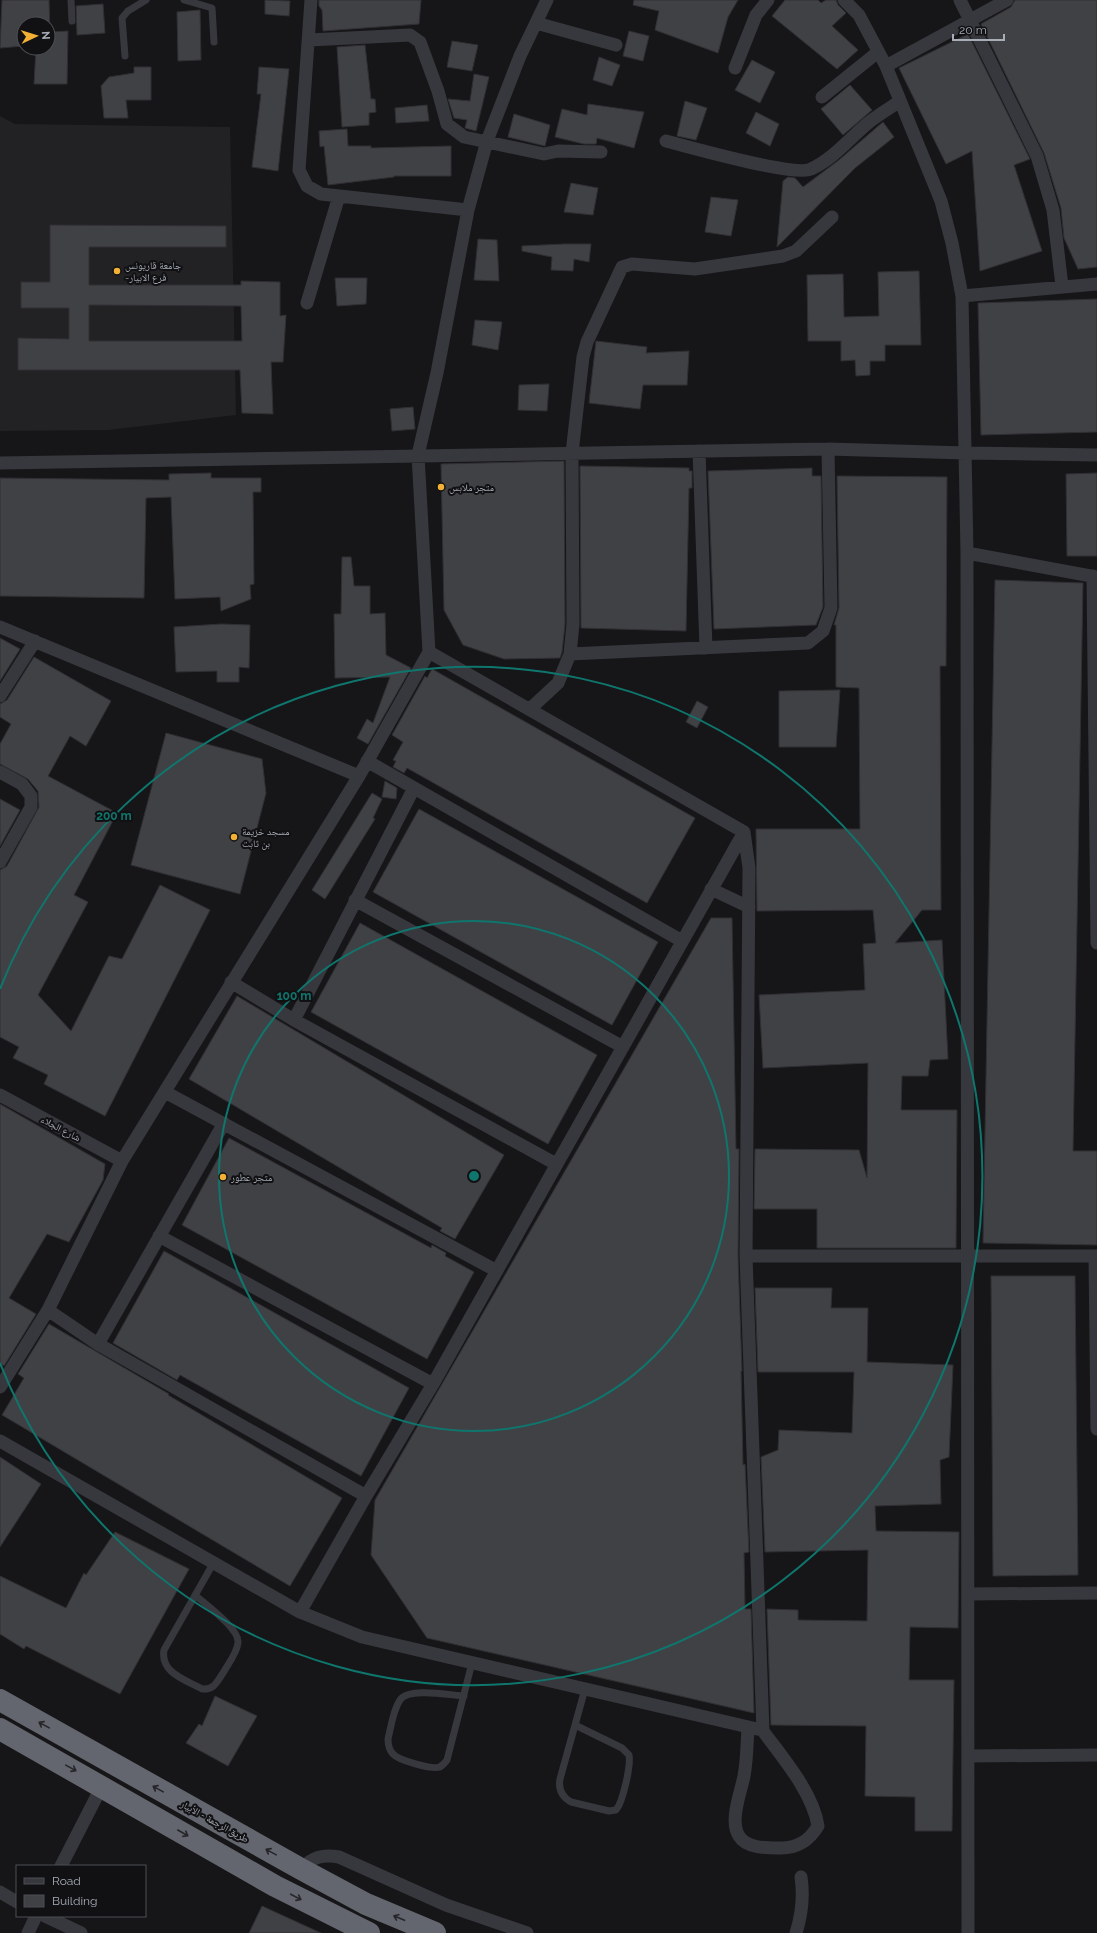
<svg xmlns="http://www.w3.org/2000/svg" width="1097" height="1933" font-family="Raleway,'Noto Naskh Arabic',sans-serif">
	<rect width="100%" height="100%" fill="#161618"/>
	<path fill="#222225" d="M0 116 15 124 230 127 236 415 108 430 0 431Z"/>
	<path fill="#404145" stroke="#303034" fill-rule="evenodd" d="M2 0H49L50 32 68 31 67 84H34L36 48H48V24H24V46L0 48Z
		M265 0 290 1 289 16 265 14Z
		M319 0H421L419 24 323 31 322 10 319 6Z
		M634 0H738L728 17 718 53 655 30 659 11 633 5Z
		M785 0H818L821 3 826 0H836L838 5 846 13 832 26 858 50 837 69 772 16Z
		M1015 0H1097V267L1078 269 1064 238 1061 208 1044 153 981 24 1011 7Z
		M103 4 105 33 77 35 76 6Z
		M200 10 201 60 178 61 177 12Z
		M629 31 649 36 643 61 623 56Z
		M968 34 1030 159 1014 165 1042 251 980 271 972 151 946 164 899 68Z
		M452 41 478 45 472 71 447 67Z
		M365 45 371 99H375L376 112 369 113V125L342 127 337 47Z
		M599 57 620 65 612 86 593 80Z
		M752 60 775 72 760 103 735 90Z
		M134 67H151V100H126L128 118H104L101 86 109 77 134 73Z
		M259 67 289 69 278 171 252 167 261 94H257Z
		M474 74 489 77 476 131 465 128 467 120 454 118 448 99 470 101Z
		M850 85 872 110 843 135 821 109Z
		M685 101 707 108 696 140 677 136Z
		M588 104 644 112 634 148 597 138 596 144H584L555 137 562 109 587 115Z
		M427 105 429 121 396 123 395 108Z
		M756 112 779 124 770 146 746 133Z
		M514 114 550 125 545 146 508 137Z
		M883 122 894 137 855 168 777 247 783 181 788 177 795 178 803 187 839 160Z
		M347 129 348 146H371V148L451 146V176H394V177L328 185 324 146 320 147 319 131Z
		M571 183 598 188 593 215 564 212Z
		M711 197 738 200 731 236 705 232Z
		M50 225 226 226V247H89V285H241V281L280 282V316L286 315 283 362H271L273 414 242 413 240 370H18V338L69 339V308H21V282H50ZM89 305 241 306 242 341H89Z
		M478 239 497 240 499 281 474 280Z
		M564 244H591L589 262 574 259 573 271 551 270 552 257 522 251V246Z
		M919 271 921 345H885V361H870V375L856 376 855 360 841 361V341H808L807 275 843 274 844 317 879 316 878 272Z
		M335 278H367L366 304 337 306Z
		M1097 299V432L981 435 978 303Z
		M475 320 502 322 498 350 472 345Z
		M596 341 647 347 646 353 689 351 687 385H643L640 409 589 403Z
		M549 384 547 411 518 410 519 385Z
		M413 407 415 429 392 431 390 409Z
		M564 461 565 624 562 652 560 658 504 659 463 645 444 610 441 464Z
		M580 466 689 468V471H692V488H689L686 631 581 628Z
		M812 468V476H821L823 607 816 625 714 629 708 471Z
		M211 473V478H261V492H253L254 584 250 585 251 599 221 611 220 597 175 599 171 497 146 498 144 598 0 596V478L169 480V474Z
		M1097 473V556H1067L1066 474Z
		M837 476 947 477 946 666H940L941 910H922L895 943 942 940 948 1059 930 1060 928 1076H902L901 1110H957L956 1248H817V1209H754L755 1149 859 1150 867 1178 868 1063 763 1068 759 995 865 990 863 944 876 943 873 910 757 911 756 829H860L859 688 836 687V625H834L839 608Z
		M342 557H351L354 586H370V614L385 613 386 655 411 668 368 744 357 738 367 719 373 723 390 677 335 678 334 614H341Z
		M995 580 1083 583 1073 1151H1097V1245L983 1243Z
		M221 624 250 625 249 668 239 667V682H217V671L176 672 174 627Z
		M0 638 20 649 0 681Z
		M34 657 111 701 86 746 70 736 48 776 117 813 74 895 88 902 38 995 71 1031 109 956 122 959 160 885 210 910 105 1116 44 1084 48 1075 13 1058 19 1047 0 1037V870L7 866 39 807 38 791 28 779 0 764V744L11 724 0 717V704L7 700Z
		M432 669 695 818 647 903 407 768 404 773 393 767 396 761 393 760 403 742 392 735 425 676 427 678Z
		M840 690 836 747H779V691Z
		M697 701 708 707 697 728 686 722Z
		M166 733 262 759 266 793 240 894 131 865Z
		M385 781 397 788 396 799 382 797Z
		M372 793 382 799 373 818 375 819 325 899 312 890Z
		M0 799 20 810 0 846Z
		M419 809 658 942 612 1025 373 892Z
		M711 918H732L736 1149H739L738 1256 742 1371H741L743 1465 745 1464 749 1552 744 1553 745 1609H751L754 1713 427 1638 371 1555 375 1500Z
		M360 923 597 1055 548 1144 311 1012Z
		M237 996 504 1155 455 1239 440 1231 442 1228 189 1079Z
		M0 1104 105 1164 103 1180 69 1242 47 1234 9 1298 36 1314 4 1366 0 1363Z
		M229 1138 431 1248 432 1245 446 1253 445 1256 474 1272 427 1359 182 1225Z
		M164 1251 409 1388 361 1476 180 1375 177 1380 113 1343Z
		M991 1276H1075L1078 1575 993 1576Z
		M755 1288H832L831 1308H868L867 1362 953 1365 949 1457 940 1460 941 1504 875 1506 876 1531 959 1532 958 1628 910 1627 909 1680H954L952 1831H915V1797L865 1796 866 1726 771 1725 767 1609 798 1610V1620L867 1621 868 1550 765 1552 761 1457 778 1450 779 1430 852 1433 854 1372H758Z
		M49 1324 169 1394 168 1395 342 1498 290 1586 2 1415 24 1378 18 1374Z
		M0 1457 41 1484 0 1547Z
		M115 1532 189 1569 120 1694 26 1646 24 1649 0 1634V1576L66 1608 84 1573 86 1575Z
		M215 1696 257 1716 228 1766 186 1743 199 1724 202 1726Z
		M262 1906 321 1933H249Z"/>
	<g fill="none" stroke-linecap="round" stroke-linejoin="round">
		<path stroke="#37383d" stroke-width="7" d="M71 0 72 21
			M184 0 212 8 214 42
			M125 56 122 18 128 11 146 0
			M195 1595C206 1605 240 1629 238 1643 237 1653 228 1664 223 1673 217 1682 214 1690 202 1689 186 1680 160 1673 164 1650L214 1562
			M464 1696C449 1695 408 1687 400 1700 393 1710 391 1727 388 1739 388 1744 389 1750 393 1754 398 1760 432 1770 440 1767 443 1765 445 1763 447 1760L472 1663
			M575 1725 622 1748 629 1755C631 1765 623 1802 616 1810L609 1811 571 1802C562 1797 558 1790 560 1779L585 1689"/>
		<path stroke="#37383d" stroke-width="13" d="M311 0 299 170 307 186 321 194 468 210
			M844 0 859 15 886 66 941 201 952 243 962 296 967 553 968 1933
			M960 0 1037 156 1053 210 1062 286
			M536 23 616 45
			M309 40 410 35 420 42 438 91 447 124 464 137 544 154 558 151 601 152
			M886 66 1007 0
			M735 68 756 15 768 0
			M822 97 878 52
			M666 141C689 147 795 177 811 169 833 159 850 138 868 123 878 115 890 108 900 101
			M962 296 1097 284
			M307 303 339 196
			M699 451 706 648
			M0 463 828 449 966 453 1097 455
			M967 553 1097 577
			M1093 576 1097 943
			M0 627 359 776
			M429 652 744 832 749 868 746 1256 763 1731C783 1758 813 1793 818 1826 809 1841 797 1849 778 1848 766 1848 746 1848 739 1836 729 1821 741 1792 744 1776 747 1760 747 1743 748 1727
			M570 654 808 643 823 631 831 608 828 449
			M0 696 35 641
			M530 709 558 683 570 654 573 624 572 453 583 357 587 342 622 267 632 264 695 269 783 256 796 251 832 217
			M367 761 682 941
			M0 772 22 784 31 796V807L0 862
			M711 889 749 907
			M355 900 623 1047
			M231 982 294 1020 556 1164
			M294 1020 414 788
			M165 1092 497 1271
			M0 1095 122 1161
			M159 1236 433 1384
			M746 1256H1097
			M1095 1256 1097 1429
			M48 1310 98 1344 366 1496
			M98 1344 224 1123
			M0 1387 48 1310 122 1161 359 776 429 652 418 455 437 373 468 210 487 141 520 56 547 0
			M0 1441 300 1612 366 1496 433 1384 744 832
			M969 1594 1097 1593
			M300 1612 362 1637 757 1729
			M970 1756 1097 1755
			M61 1866 102 1786
			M301 1869C312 1857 323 1854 339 1857L446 1905 527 1933
			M0 1892 17 1902
			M45 1916 81 1933
			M28 1933 36 1916
			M796 1933C802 1914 804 1897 801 1877"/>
		<path stroke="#63666e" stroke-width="22" d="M0 1700 301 1869 366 1904 435 1933
			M0 1729 275 1886 369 1933"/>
	</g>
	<defs><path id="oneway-shaft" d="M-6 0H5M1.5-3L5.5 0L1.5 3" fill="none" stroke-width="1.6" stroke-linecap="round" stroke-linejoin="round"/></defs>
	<g stroke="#26262a">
		<use href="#oneway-shaft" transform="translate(44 1725) rotate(-151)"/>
		<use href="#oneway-shaft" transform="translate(71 1768) rotate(29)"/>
		<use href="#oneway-shaft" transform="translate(158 1789) rotate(-151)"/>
		<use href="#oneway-shaft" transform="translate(183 1833) rotate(30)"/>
		<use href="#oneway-shaft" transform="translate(271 1852) rotate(-151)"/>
		<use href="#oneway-shaft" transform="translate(296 1897) rotate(28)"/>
		<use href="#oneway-shaft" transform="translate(399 1918) rotate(-157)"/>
	</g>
	<g fill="none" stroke="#0f766e" stroke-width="2">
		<circle cx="474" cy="1176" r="255"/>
		<path d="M0 989A509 509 0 1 1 0 1363"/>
	</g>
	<g fill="#f2b134" stroke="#111113" stroke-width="1.5">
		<circle cx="117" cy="271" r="4"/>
		<circle cx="441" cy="487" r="4"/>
		<circle cx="234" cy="837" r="4"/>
		<circle cx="223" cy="1177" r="4"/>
	</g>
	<g text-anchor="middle" stroke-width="4" stroke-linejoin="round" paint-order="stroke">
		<g font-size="10" fill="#a8adb8" stroke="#111113" text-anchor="start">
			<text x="125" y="269">جامعة قاريونس<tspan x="125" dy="12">-فرع الابيار</tspan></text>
			<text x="449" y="491">متجر ملابس</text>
			<text x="242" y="835">مسجد خزيمة<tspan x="242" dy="12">بن ثابت</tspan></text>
			<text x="231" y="1181">متجر عطور</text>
		</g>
		<g font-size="10" fill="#a8adb8" stroke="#111113">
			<text transform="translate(61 1128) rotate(28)" y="4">شارع الجلاء</text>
			<text transform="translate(215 1821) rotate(29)" y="4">طريق الرجمة - الأبيار</text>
		</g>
	</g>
	<circle cx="474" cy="1176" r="6" fill="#0f766e" stroke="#111113" stroke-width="2"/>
	<g font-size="12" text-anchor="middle" font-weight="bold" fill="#0f766e" stroke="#111113" stroke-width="4" stroke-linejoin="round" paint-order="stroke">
		<text x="114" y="820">200 m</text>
		<text x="294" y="1000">100 m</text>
	</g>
	<rect x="16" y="1865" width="130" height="52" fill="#111113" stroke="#4d4f55"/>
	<rect x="24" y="1878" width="20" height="6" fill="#37383d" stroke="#4d4f55"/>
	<text x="52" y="1885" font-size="12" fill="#a8adb8">Road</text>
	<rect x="24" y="1895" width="20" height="12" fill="#404145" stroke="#4d4f55"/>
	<text x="52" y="1905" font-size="12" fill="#a8adb8">Building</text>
	<g transform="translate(36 36) rotate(86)"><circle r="19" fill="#111113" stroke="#4d4f55"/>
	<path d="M0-3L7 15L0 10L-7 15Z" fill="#f2b134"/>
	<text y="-6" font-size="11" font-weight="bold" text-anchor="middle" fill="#a8adb8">N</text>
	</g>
	<path d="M953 34v6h51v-6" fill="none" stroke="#a8adb8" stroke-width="2"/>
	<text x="959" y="34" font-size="12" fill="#a8adb8" stroke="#111113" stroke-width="3" paint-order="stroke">20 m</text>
</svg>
